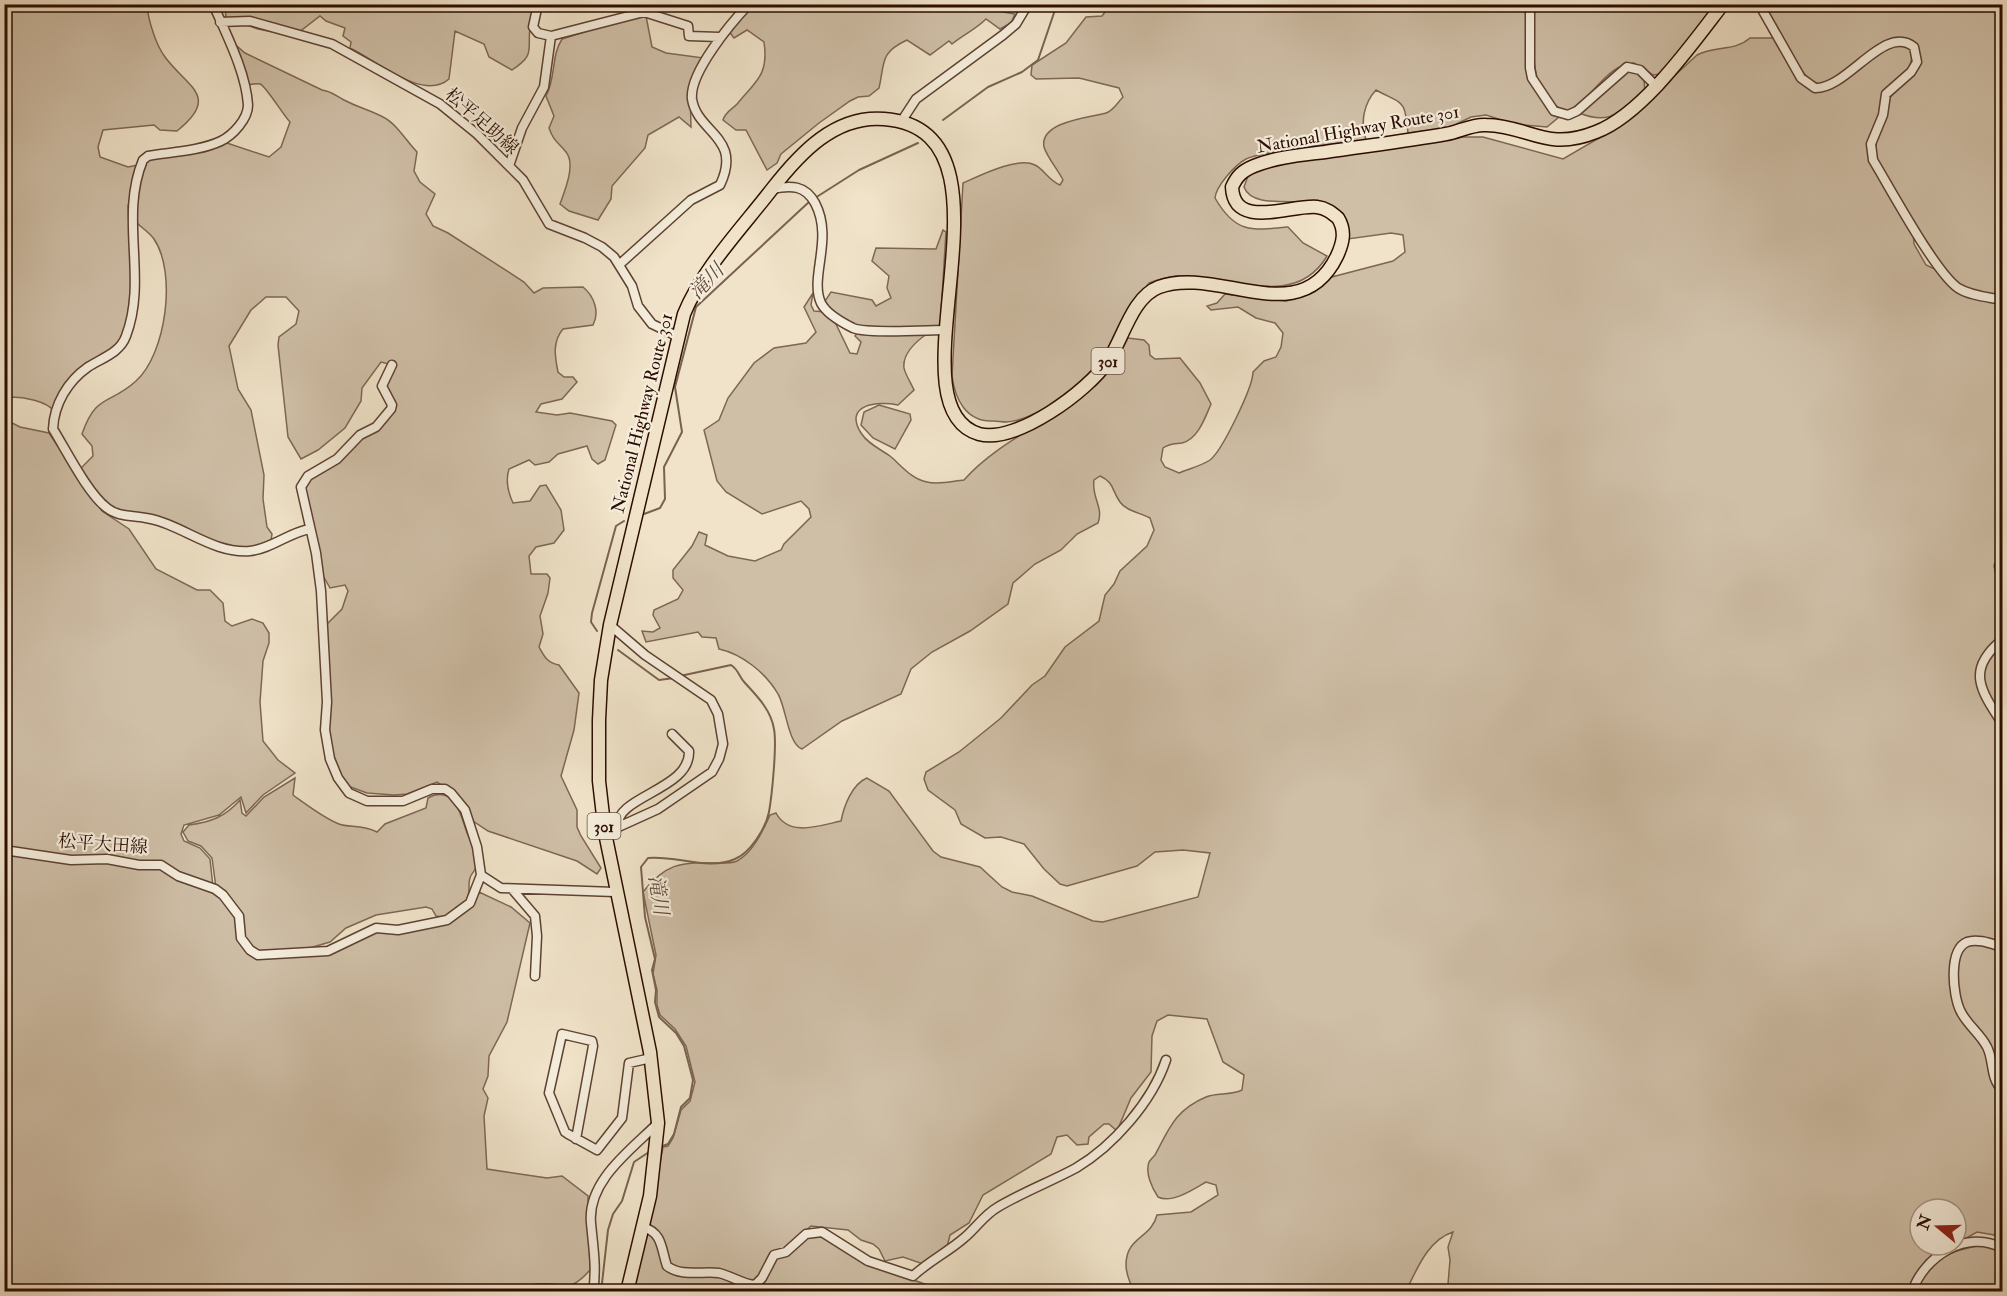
<svg xmlns="http://www.w3.org/2000/svg" width="2007" height="1296" font-family="'IM FELL Double Pica','Noto Serif JP',serif">
	<rect width="100%" height="100%" fill="#f0e3c9"/>
	<filter id="stains"><feTurbulence type="fractalNoise" baseFrequency=".00333" numOctaves="4"/><feColorMatrix values="0 0 0 0 .2 0 0 0 0 .09 0 0 0 0 .02 0 0 0 .5 -.17"/></filter>
	<radialGradient id="worn" r=".72"><stop offset=".6" stop-color="#630" stop-opacity="0"/><stop offset="1" stop-color="#630" stop-opacity=".3"/></radialGradient>
	<path fill="#cfbfa7" stroke="#7e6654" stroke-width="1.5" d="M534 4C535 13 532 20 530 28 527 50 536 54 512 70L489 57 484 44 455 31 449 79C423 102 376 60 350 48L351 42 343 36 345 28 326 21 320 16 294 36 258 29 226 18 225 5Z
		M993 4 998 11 1015 14 1011 23 1000 29 986 19C975 30 964 34 952 44L949 41 930 55 907 40C879 53 885 63 879 88L869 96 858 97 850 101 819 123 781 154 777 163 767 170 746 130H736L723 120C726 111 732 110 738 103 756 81 769 75 764 42L747 30 734 38 728 30 754 5Z
		M1111 4 1527 5 1526 69 1548 110 1559 117 1547 127 1514 124 1486 115 1471 117 1448 128 1408 133C1405 98 1403 105 1376 90 1364 103 1360 122 1366 140 1344 143 1259 151 1246 159 1235 165 1216 186 1215 198 1235 233 1251 231 1288 227L1303 243 1327 256C1294 312 1227 273 1176 276 1167 277 1157 280 1149 283 1130 306 1121 334 1104 358 1085 383 1038 420 1006 422 1002 422 997 421 993 421 966 422 955 399 952 376L963 183C979 176 1018 156 1035 165 1044 169 1048 180 1060 185L1063 180C1058 170 1047 157 1044 147 1039 121 1093 117 1106 113 1113 111 1118 102 1123 97L1119 88 1079 78 1036 79 1031 75 1032 65 1066 43 1086 17 1102 16Z
		M5 5H147C148 20 156 45 165 57 187 87 221 96 177 131L160 130 154 125 103 130 98 147 100 157 128 167 138 165 128 206 132 283 125 334 122 343 87 367 54 411C46 401 24 397 11 397L5 405Z
		M1534 5H1708L1711 12 1661 74 1653 75 1634 63C1605 64 1592 102 1566 111 1525 96 1534 40 1534 5Z
		M1762 5H2002V297C1989 295 1975 293 1962 287 1941 276 1891 184 1876 159 1874 145 1881 111 1889 99 1900 82 1933 72 1916 46L1901 39C1885 48 1836 84 1821 84 1801 85 1772 21 1762 5Z
		M638 15 646 16 652 47 666 53 704 58 690 91 691 127 679 117 648 135 645 148 612 186 611 199 598 220 569 211 560 204C565 190 576 164 566 152 558 142 554 142 549 128L554 116 546 96C556 78 551 56 562 39Z
		M1750 38H1775L1803 84 1815 92 1834 87 1885 48 1903 44 1912 51C1914 71 1896 81 1882 94L1880 115 1869 144 1913 229 1914 244 1926 265 1939 271 1951 285 2002 303V554L1998 577 2002 587V636L1993 644 1977 682 1985 703 2002 728V944L1975 938 1954 951 1956 1008 1980 1040 2002 1093V1244L1994 1235 1977 1232 1956 1244V1209H1920V1245H1953L1926 1260 1910 1291H1455L1448 1284 1450 1260 1448 1247 1453 1232C1428 1240 1417 1269 1406 1291H1133C1131 1283 1126 1276 1126 1265 1126 1236 1151 1239 1157 1215L1191 1212 1218 1195 1216 1185 1206 1182C1194 1189 1172 1204 1158 1197 1152 1188 1145 1173 1149 1162 1151 1159 1153 1157 1155 1155 1169 1129 1175 1110 1206 1097 1217 1092 1230 1096 1242 1090L1244 1075 1223 1062 1207 1019 1168 1015 1157 1021 1152 1036 1151 1072 1131 1098 1117 1131 1109 1124H1104L1089 1137 1088 1144 1077 1145 1067 1135 1057 1137 1051 1154 983 1195 969 1223 950 1235 947 1247 923 1264 903 1257 885 1261 879 1249 873 1244 861 1240 848 1230 811 1226 784 1249 757 1282 684 1271 669 1265 648 1224 663 1147 668 1146 673 1138 681 1110 690 1101 695 1082 686 1046 675 1029 660 1015 657 1005V990L653 974 656 955 643 892C664 865 681 861 714 863 721 863 730 864 737 861 753 853 763 830 770 815L776 813C789 837 818 826 841 821 844 806 852 784 867 778L889 791 933 851 941 857 980 867 1002 887 1012 892 1032 896 1093 921 1103 922 1198 897 1210 853 1183 850 1155 852 1137 866 1067 886 1060 884 1044 869 1024 844 1001 837 985 838 961 824 955 810 928 790 924 779 926 772 959 752 1001 718 1032 685 1045 676 1065 647 1099 621 1105 595 1114 584 1120 571 1147 546 1154 530 1150 518C1141 513 1126 511 1120 502 1112 491 1114 482 1100 476L1094 480C1091 497 1104 507 1098 523L1077 534 1061 550 1035 564 1013 583 1008 604 970 631 932 652 911 669 901 694 842 721 802 749C788 744 786 707 778 694 766 673 742 654 719 649L716 638 702 637 698 632 646 642 642 631 653 632 660 628 653 615 654 610 678 599 683 590 673 578V570L692 546 699 532 707 535 705 545 728 556 755 561 781 550 784 544 811 517 809 509 801 501 762 514 726 492 717 481 704 430 719 420 728 398 754 363 774 348 806 343 816 332 804 307 813 293 811 305 814 311 826 312 834 320 850 353 857 354 861 342 855 336 858 332 928 333C918 340 902 353 904 368 905 374 911 383 914 390L898 405C878 401 843 404 861 433 868 444 880 449 890 456 902 466 911 479 927 482 939 485 953 481 964 480 1001 438 1059 419 1099 380 1112 369 1120 353 1128 338L1144 340 1149 345 1150 355 1155 359 1180 358 1200 383 1211 404C1205 418 1198 439 1182 443 1174 444 1170 443 1163 448L1161 460 1165 467 1179 473C1188 469 1201 466 1210 460 1222 451 1253 387 1253 372L1264 361 1276 357 1281 347 1283 333 1275 323 1256 318 1238 307 1211 310 1207 306 1217 303 1225 294 1286 301 1301 297 1318 289 1328 278 1393 261 1405 252 1403 235 1391 233 1348 239C1354 174 1257 222 1244 187L1249 173 1279 163 1463 137H1483L1563 159 1620 126 1697 55C1715 45 1734 52 1750 38Z
		M231 41 245 53 322 90C331 91 336 96 344 100 357 107 370 110 383 117 396 123 407 142 417 152L414 171 420 182 435 194 426 214 433 226 448 233 524 282 534 293 543 288 583 287C594 296 600 312 593 325L563 329C552 342 555 357 558 372L564 377H573L577 382 562 399 541 404 536 412 557 415 570 413 612 421 616 425 605 460 598 464 592 459 587 446 558 454 549 462 535 465 529 460 509 469C505 481 508 492 513 503L530 501 540 486 546 485 561 510 564 530 554 543 536 547 529 556 531 574H547L550 578 548 593 540 616 543 634 539 647C544 656 547 663 559 665L579 693 574 730 561 776 577 810V827L581 836 601 868 597 874 577 861 488 831 470 819 454 793 437 782 407 794 394 795 367 793 345 785 329 743 326 625 342 609 348 591 345 585 330 588 321 572 303 486 309 478 392 410 385 386 393 365 381 362 362 388 361 401 345 428 318 450 301 459 288 437 278 345 279 337 296 324 299 311 286 297H266L251 310 229 346 238 389 251 410 264 475 263 499 267 527 272 534 271 541 256 548H234L122 514 100 499 81 468 93 456 92 446 82 434C96 393 110 405 136 381 166 354 177 273 154 239 148 231 140 227 134 220V206L145 160 224 142 269 157 281 147 290 122C283 115 266 86 260 84 256 83 249 85 245 85Z
		M1627 72 1637 73 1644 80 1645 92C1619 111 1612 126 1579 113Z
		M943 230 946 232 940 329C904 328 845 339 825 301L831 292 872 300 876 306 891 298 887 288 889 276 872 261 876 248 936 249Z
		M879 405 910 414 911 420 895 449 873 438 861 425 864 412Z
		M4 419 20 427 49 433 102 511 129 529 156 569 197 590H210L223 603 225 621 232 626 252 619 263 623 269 633V643L263 661 260 702 263 741 278 760 295 773 263 795 246 813 241 797 219 815 184 825 181 834 184 841 200 848 210 859 213 887 187 879 165 865 71 858 5 849Z
		M2002 643V718C1981 686 1975 674 2002 643Z
		M295 778 293 795C307 805 324 818 339 824 349 828 362 824 377 832L385 824 426 808 428 798C453 784 461 814 466 830 470 841 478 854 476 866 476 871 471 873 470 878 468 883 470 890 468 896 464 910 449 919 436 916L432 909 426 907 376 915 346 928 330 942 299 951 259 953 244 938 240 917 216 888 212 858 201 846 188 841 183 832 189 825C211 822 225 817 240 800L242 813 246 816 264 797Z
		M4 851C68 857 160 855 214 890 235 903 241 930 249 952L321 955 371 932 453 920 469 908 479 892 511 907 530 923 507 1022 489 1056 488 1076 483 1089 488 1098 484 1116 487 1169 547 1178 562 1176 588 1196 590 1270C567 1296 565 1281 537 1284 526 1285 515 1289 504 1292L5 1291Z
		M1976 943 2002 950V1085L1996 1074 1992 1049 1965 1016 1961 1007 1955 969 1957 959 1967 945Z
		M649 1231 654 1234 664 1264 712 1275 751 1288C770 1264 788 1244 817 1234 857 1252 919 1291 962 1291L633 1292 646 1233Z
		M1984 1245 2002 1252V1291L1915 1292C1928 1258 1951 1250 1984 1245Z"/>
	<g fill="none" stroke-linecap="round" stroke-linejoin="round">
		<path stroke="#796250" stroke-width="2" d="M943 120 988 87 1022 72 1038 60 1057 4
			M815 198 859 170 918 143
			M644 514 660 508 665 499 664 467 682 432 675 387 696 307 810 201
			M597 631 591 622 592 613 616 526 624 521
			M618 650 659 680 674 678
			M660 1147 668 1144 674 1134 681 1107 690 1098 693 1080 684 1046 676 1033 659 1017 655 1002 656 990 652 970 655 959 645 917 641 867 648 858C676 855 708 871 735 859 750 853 766 828 769 812 772 795 777 745 774 729 771 710 757 696 745 683 739 677 739 670 731 665L680 676
			M601 1292 608 1230 613 1214 622 1201 634 1162 649 1152"/>
		<g stroke="#5d4232" stroke-width="11">
			<path id="minor" d="M213 4C226 34 246 72 248 105 248 119 233 135 221 141 200 151 171 152 148 156L143 160C119 217 148 279 126 336 120 353 102 358 88 367 68 381 54 404 53 429 66 450 88 494 107 508 118 517 132 515 146 518 182 524 212 554 250 551 271 549 290 532 310 529
				M538 4 533 27 538 33 551 36 644 12 688 26 689 36 719 37
				M1530 4V68L1532 78 1554 111 1568 115 1577 111 1627 67 1640 70 1655 85
				M1759 4 1801 78 1815 88C1848 89 1884 23 1914 47L1917 62 1911 72 1886 94 1883 115 1871 144 1873 160C1890 188 1935 272 1958 288 1971 296 1988 297 2002 300
				M220 22 250 21 332 44 440 104 477 134 523 180 549 224 585 238 602 247 614 257 632 286 638 306 652 324 677 336
				M901 122 916 99 1003 35 1016 24 1028 4
				M509 166 522 128 544 87 551 36
				M772 189C791 185 805 185 815 203 834 239 809 277 821 303 826 313 843 323 853 328 867 334 928 330 946 330
				M620 264 691 200 720 185C743 137 697 133 692 99 689 73 731 23 749 4
				M2002 558 1999 566 2002 581
				M2002 640C1966 669 1980 690 2002 723
				M618 827C614 796 691 790 689 751L672 734
				M605 833 658 809 712 772 719 759 723 744 718 714 711 700 645 655 610 625
				M4 850 71 860 107 859 139 865H161L178 876 215 889 223 895 239 916 241 938 250 950 258 955 328 951 376 928 398 930 447 920 470 903 481 875 477 847 465 810 451 793 445 789H432L403 801H367L349 793 338 778 330 759 325 730 327 702 321 591 316 553 301 487 308 476 337 459 360 435 376 427 391 409 392 405 382 386 392 365
				M481 875 501 888 615 892
				M512 889 535 916 537 936 535 976
				M2002 947C1992 944 1978 938 1967 942 1948 950 1953 995 1960 1010 1966 1024 1980 1033 1987 1047 1994 1060 1990 1079 2002 1089
				M576 1139 593 1046 592 1041 562 1034 549 1093 565 1132 568 1134 597 1150 622 1118 629 1063 651 1058
				M643 1227C663 1233 661 1249 667 1266 681 1277 702 1271 719 1273 732 1276 742 1284 755 1285L762 1278 774 1255 786 1252 806 1234 822 1232 868 1261 913 1276C929 1261 948 1252 964 1238 976 1228 984 1215 998 1207 1023 1192 1050 1182 1076 1168 1113 1146 1152 1102 1166 1060
				M593 1292C597 1268 593 1246 591 1223 587 1181 631 1150 658 1123
				M1912 1292C1924 1256 1967 1229 2002 1248"/>
		</g>
		<g stroke="#2c0d00" stroke-width="15">
			<path id="highway" d="M627 1292 650 1196 658 1123 650 1052 605 833 599 781V720L601 680 610 625 684 314C703 268 742 228 772 189 800 153 835 115 884 119 1032 130 884 406 979 434 1016 444 1088 391 1108 361 1123 339 1132 297 1159 287 1217 265 1300 333 1337 256 1343 243 1346 231 1338 218 1332 213 1326 208 1317 207 1292 204 1234 231 1232 187 1237 176 1242 171 1254 166 1276 157 1301 155 1325 152 1365 146 1406 141 1446 134 1459 132 1472 124 1486 125 1530 126 1546 152 1596 132 1643 114 1692 44 1723 4"/>
		</g>
		<use href="#minor" stroke="#f5eddc" stroke-width="8"/>
		<use href="#highway" stroke="#f0e3c9" stroke-width="12"/>
	</g>
	<g text-anchor="middle" stroke-width="4.5" stroke-linejoin="round" paint-order="stroke">
		<g fill="#f5eddc" stroke="#685042" stroke-width="1.5">
			<rect x="1091.5" y="348" width="33" height="26" rx="4.5"/>
			<rect x="587.5" y="813" width="33" height="26" rx="4.5"/>
		</g>
		<g font-size="16" font-weight="bold" fill="#2c0d00">
			<text x="1108" y="367">301</text>
			<text x="604" y="832">301</text>
		</g>
		<g font-size="18" fill="#2c0d00" stroke="#f5eddc">
			<text transform="translate(482 121) rotate(41)" y="6">松平足助線</text>
			<text transform="translate(1358 129) rotate(-10)" y="6">National Highway Route 301</text>
			<text transform="translate(642 413) rotate(-76)" y="6">National Highway Route 301</text>
			<text transform="translate(103 844) rotate(4)" y="6">松平大田線</text>
		</g>
		<g font-size="20" font-style="italic" fill="#664c3c" stroke="#f5eddc">
			<text transform="translate(706 281) rotate(-46)" y="7">滝川</text>
			<text transform="translate(659 895) rotate(81)" y="7">滝川</text>
		</g>
	</g>
	<rect width="2007" height="1296" fill="none" stroke="#f0e3c9" stroke-width="24"/>
	<rect x="6" y="6" width="1995" height="1284" fill="none" stroke="#2c0d00" stroke-width="3"/>
	<rect x="12" y="12" width="1983" height="1272" fill="none" stroke="#2c0d00" stroke-width="1.5"/>
	<g transform="translate(1938 1227) rotate(289)"><circle r="28" fill="#f5eddc" stroke="#a59384" stroke-width="1.5"/>
	<path d="M0-4.5L10 22L0 15L-10 22Z" fill="#8f2418"/>
	<text y="-9" font-size="16" font-weight="bold" text-anchor="middle" fill="#2c0d00">N</text>
	</g>
	<rect width="100%" height="100%" filter="url(#stains)"/>
	<rect width="100%" height="100%" fill="url(#worn)"/>
</svg>
